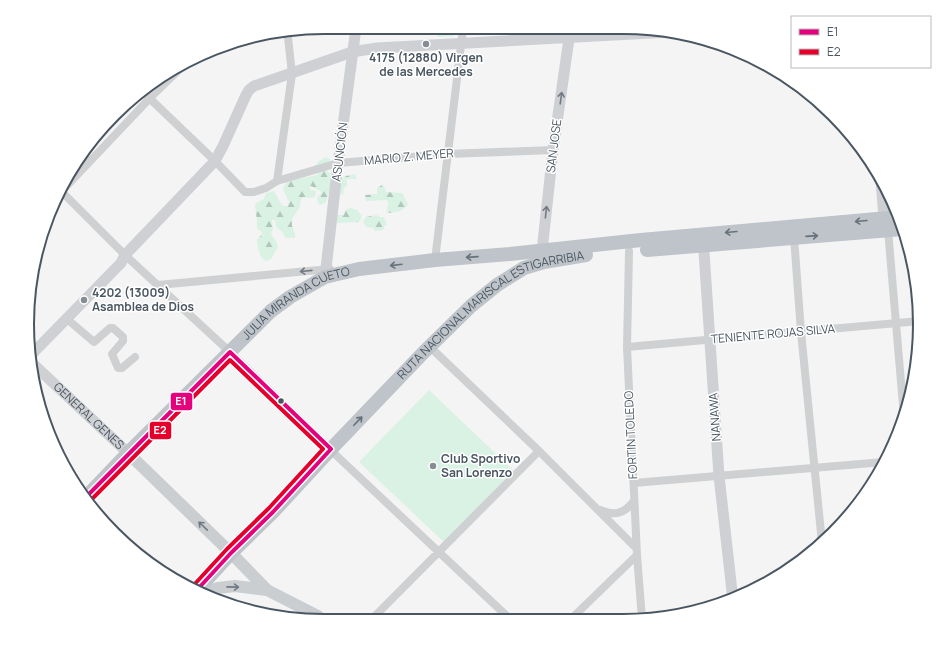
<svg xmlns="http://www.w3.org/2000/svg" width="947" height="648" font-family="Manrope,sans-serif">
	<defs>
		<pattern id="forest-firs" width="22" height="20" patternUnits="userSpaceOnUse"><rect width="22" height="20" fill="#d9f2e3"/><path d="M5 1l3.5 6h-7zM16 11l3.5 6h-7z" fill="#b2c7bb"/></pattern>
		<pattern id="park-dots" width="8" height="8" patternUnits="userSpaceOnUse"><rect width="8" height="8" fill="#d9f2e3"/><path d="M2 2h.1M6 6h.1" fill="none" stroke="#b2c7bb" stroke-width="1.8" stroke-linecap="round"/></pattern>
	</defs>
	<rect width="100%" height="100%" fill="#f4f4f4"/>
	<path fill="#d9f2e3" d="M437 29H454V36L437 37Z
		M429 390 515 472 445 543 359 462Z"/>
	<path fill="url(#forest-firs)" d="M326 157 330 159V162L325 170 330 173C333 183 329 192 326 202L321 205 318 203 317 198 322 192 311 186 309 187 311 190 316 191 315 197 309 198 303 197C300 200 301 201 300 205 299 212 292 215 292 222 291 228 296 232 295 238H287L285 237 282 232 276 227 275 220H272L273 229 271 234 276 241 278 247 271 259 266 261C260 258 257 247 257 240L262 234V232L257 229V221L255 205 256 203 264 199 266 193 274 191 278 199 283 206H288L289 202 283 189 287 181 317 175 321 170 315 166 319 161Z
		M355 174 357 179H347V186L344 188 343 195 340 194 341 179 346 176Z
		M382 185 384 186 386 192 402 193 408 204C404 211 395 213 387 213L388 202 386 200 366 201 365 195 377 194V188Z
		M351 208 357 210 362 216 359 222 337 223 336 215H344L345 210Z
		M377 215 380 217H384L387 225H385L383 230 375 231 373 228 366 227 363 221 366 217Z"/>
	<path fill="url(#park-dots)" d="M905 388H913L907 407Z"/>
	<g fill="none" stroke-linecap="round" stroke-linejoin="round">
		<path stroke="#ced0d2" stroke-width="8" d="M143 92 215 161 245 192H254L266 188 277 181 338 163 447 154 553 150
			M277 181 292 74 288 37 286 33
			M61 191 125 255 230 352 339 458 510 619
			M59 194 150 98 184 65
			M888 230 904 417
			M794 237 801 332 822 543
			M629 251 627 347 637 555 642 619
			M435 260 463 29
			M158 285 330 269
			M67 319 94 342 110 328H113L123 337V341L112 354 118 368H122L135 357
			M429 346 539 451 636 548
			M627 347 920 321
			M634 483 884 462
			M600 510C615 516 624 514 634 501
			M129 545 132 546
			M374 617 539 451
			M570 620 637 555"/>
		<g stroke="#ced0d4" stroke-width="11">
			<path d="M881 180 884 219"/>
			<path d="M703 237 719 476 733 600"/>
			<path d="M543 258 542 251 553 150 570 32"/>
			<path d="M325 277 338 163 356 28"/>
			<path d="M31 355 121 263 125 255 215 161 223 146 246 95 249 90 254 86 352 52 377 48 670 32"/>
			<path id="s1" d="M31 362 128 453"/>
		</g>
		<path stroke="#caced1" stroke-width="12" d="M128 453 231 553 267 590 318 616
			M200 593 218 588 235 586 267 590"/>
		<g stroke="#bec4c9" stroke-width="14">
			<path d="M647 250 903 229"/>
			<path id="s2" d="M86 497 128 453 271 311 290 297 325 277 359 269 435 260 510 254 641 240 899 217"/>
			<path id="s3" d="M196 591 231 553 273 512 331 449 423 353 471 306 497 285 524 268 544 262 586 255"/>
		</g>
		<g stroke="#fff" stroke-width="7">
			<path id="bus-1" d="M86 497 230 352 331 449 273 512 231 553 196 591"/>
		</g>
		<g stroke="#fff" stroke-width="7">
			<path id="bus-2" d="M90 501 230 360 323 449 269 508 227 549 192 587"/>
		</g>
		<use href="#bus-1" stroke="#e5007d" stroke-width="4"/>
		<use href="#bus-2" stroke="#e4002b" stroke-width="4"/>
	</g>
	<defs><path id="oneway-shaft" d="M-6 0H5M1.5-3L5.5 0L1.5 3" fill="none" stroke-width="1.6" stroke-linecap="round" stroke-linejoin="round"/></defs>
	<g stroke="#727b84">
		<use href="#oneway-shaft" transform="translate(561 98) rotate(-82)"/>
		<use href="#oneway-shaft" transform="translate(546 212) rotate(-84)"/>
	</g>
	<g stroke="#67727b">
		<use href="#oneway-shaft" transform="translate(861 221) rotate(175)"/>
		<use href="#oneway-shaft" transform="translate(731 232) rotate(175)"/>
		<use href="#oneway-shaft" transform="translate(812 236) rotate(-4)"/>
		<use href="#oneway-shaft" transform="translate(472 257) rotate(176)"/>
		<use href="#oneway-shaft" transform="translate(396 265) rotate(173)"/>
		<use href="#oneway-shaft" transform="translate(358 421) rotate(-46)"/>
	</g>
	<use stroke="#727b83" href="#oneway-shaft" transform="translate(306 271) rotate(174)"/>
	<g stroke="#707a83">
		<use href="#oneway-shaft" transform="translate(203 526) rotate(-136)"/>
		<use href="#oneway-shaft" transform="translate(233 587) rotate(1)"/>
	</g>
	<g fill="#868d94" stroke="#fff" stroke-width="1.5">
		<circle cx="426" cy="44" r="4"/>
		<circle cx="84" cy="300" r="4"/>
		<circle cx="433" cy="466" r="4"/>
	</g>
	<circle fill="#4a5661" stroke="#fff" stroke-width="1.5" cx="281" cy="401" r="3.5"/>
	<g text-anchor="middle" stroke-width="3" stroke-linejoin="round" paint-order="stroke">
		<g font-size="12" font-weight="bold" fill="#4a5661" stroke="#fff" text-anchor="start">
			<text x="426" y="62" text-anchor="middle">4175 (12880) Virgen<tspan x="426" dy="14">de las Mercedes</tspan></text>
			<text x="92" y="297">4202 (13009)<tspan x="92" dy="14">Asamblea de Dios</tspan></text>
			<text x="441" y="463">Club Sportivo<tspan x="441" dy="14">San Lorenzo</tspan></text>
		</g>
		<g font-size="12" fill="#4a5661" stroke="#fff">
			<text transform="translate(554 146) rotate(-83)" y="4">SAN JOSE</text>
			<text transform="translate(340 152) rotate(-83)" y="4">ASUNCIÓN</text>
			<text transform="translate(409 157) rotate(-5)" y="4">MARIO Z. MEYER</text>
			<text dy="4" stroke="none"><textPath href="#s2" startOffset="288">JULIA MIRANDA CUETO</textPath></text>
			<text dy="4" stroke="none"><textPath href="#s3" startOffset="409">RUTA NACIONAL MARISCAL ESTIGARRIBIA</textPath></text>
			<text transform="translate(773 334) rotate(-5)" y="4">TENIENTE ROJAS SILVA</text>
			<text dy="4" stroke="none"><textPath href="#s1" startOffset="79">GENERAL GENES</textPath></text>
			<text transform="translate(715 417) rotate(-94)" y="4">NANAWA</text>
			<text transform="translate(631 435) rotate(-93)" y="4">FORTIN TOLEDO</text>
		</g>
	</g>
	<path d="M0 0H947V648H0ZM324 34H623A290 290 0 0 1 913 324V324A290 290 0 0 1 623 614H324A290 290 0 0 1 34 324V324A290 290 0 0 1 324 34Z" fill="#fff" fill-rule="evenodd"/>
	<path fill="none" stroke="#4a5661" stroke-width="2" d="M324 34H623A290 290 0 0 1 913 324V324A290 290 0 0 1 623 614H324A290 290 0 0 1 34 324V324A290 290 0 0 1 324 34Z"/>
	<g stroke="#fff" stroke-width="1.5">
		<rect x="170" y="392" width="23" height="19" rx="4" fill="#e5007d"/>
		<rect x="149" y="421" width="23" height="19" rx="4" fill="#e4002b"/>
	</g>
	<g font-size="11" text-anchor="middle" font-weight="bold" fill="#fff">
		<text x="181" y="405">E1</text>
		<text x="160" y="434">E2</text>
	</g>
	<rect x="791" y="16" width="140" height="52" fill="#ffffff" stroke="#b7bbc0"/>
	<rect x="799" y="29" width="20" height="6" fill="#e5007d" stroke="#b7bbc0"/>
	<text x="827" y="36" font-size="12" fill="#4a5661">E1</text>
	<rect x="799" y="49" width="20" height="6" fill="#e4002b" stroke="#b7bbc0"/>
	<text x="827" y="56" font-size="12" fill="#4a5661">E2</text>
</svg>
